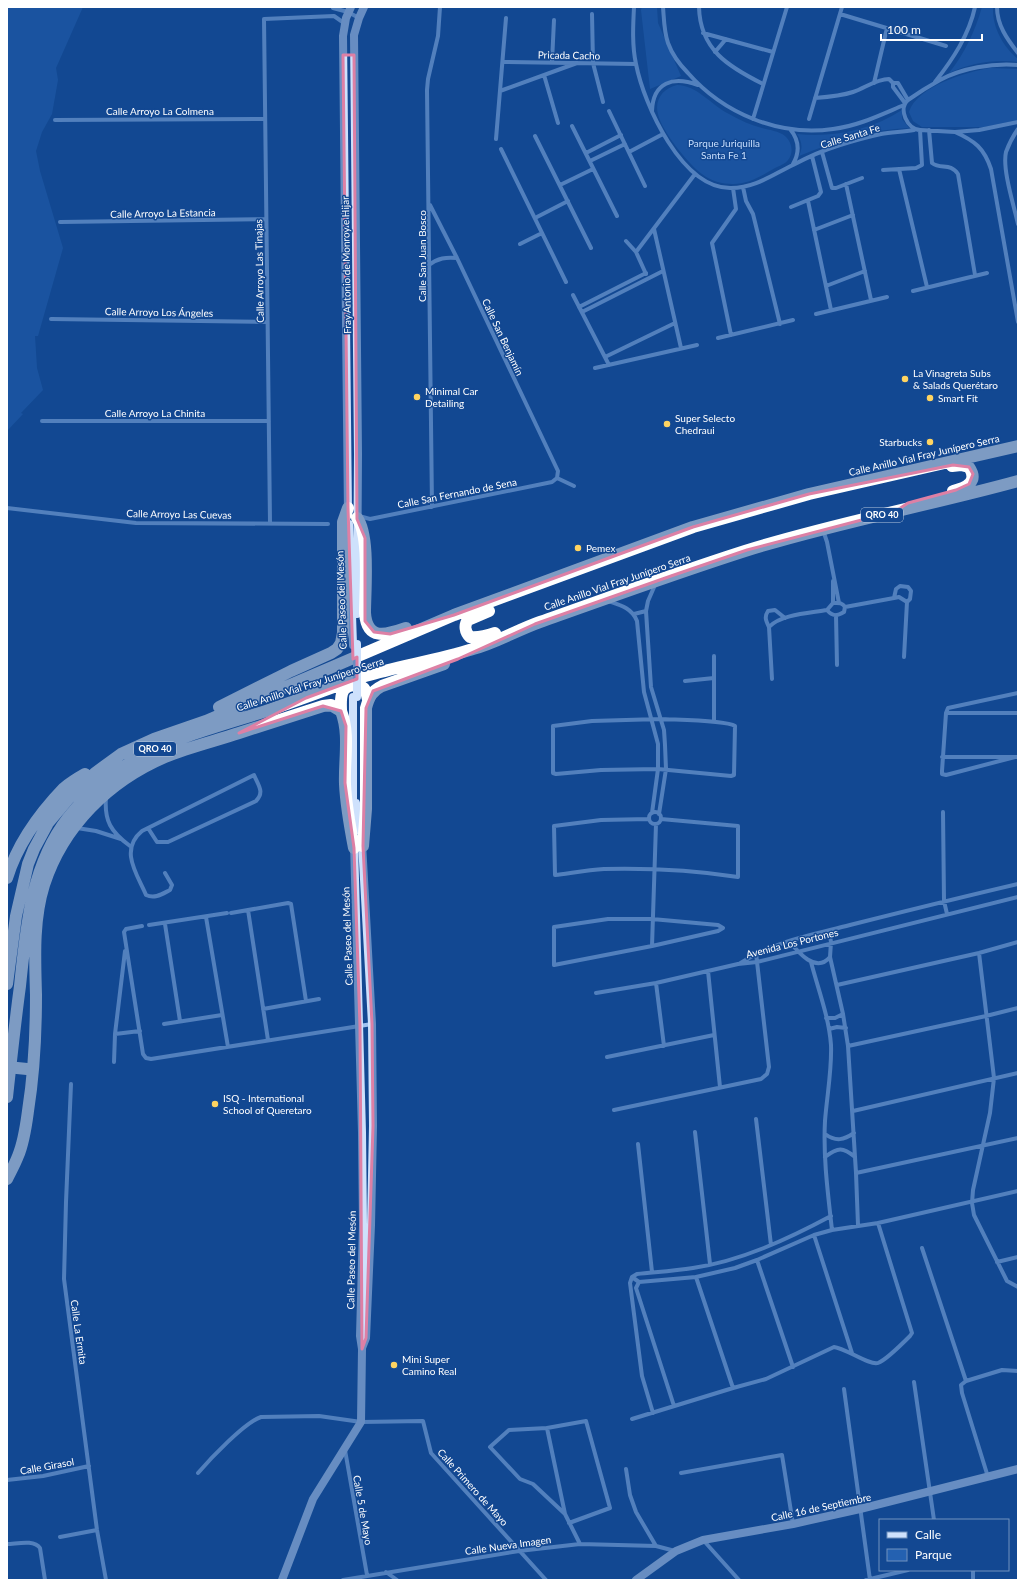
<svg xmlns="http://www.w3.org/2000/svg" width="1025" height="1587" font-family="Lato,sans-serif">
	<rect width="100%" height="100%" fill="#134892"/>
	<path fill="#2461b1" d="M7 7H83L56 68 58 80 52 114 42 132 36 151 40 171 63 248 38 336H35L37 368 43 390 21 413 23 414 7 431Z
		M642 7H657L658 23 681 76 650 89 641 10Z
		M982 7H993C992 27 1003 47 1018 59V62C994 59 971 63 949 73 965 53 975 31 982 7Z
		M990 68 1018 69V120L984 127H922L913 121 909 112C917 86 967 72 990 68Z
		M677 85C697 85 711 105 729 114 739 120 751 125 762 128 769 130 779 131 785 136 792 142 794 153 788 160 785 164 779 166 775 168 761 176 749 184 733 184 722 184 711 181 702 174 689 165 661 130 658 114 654 99 664 88 677 85Z
		M902 110V119L909 128C871 129 834 142 799 156 803 148 802 141 797 134 832 138 872 130 902 110Z"/>
	<g fill="none" stroke-linecap="round" stroke-linejoin="round">
		<path stroke="#a0c3f2" stroke-width="4" d="M634 7C633 26 632 46 636 64 644 105 682 189 731 188 755 188 772 175 793 165 808 157 824 150 840 145 853 141 867 137 881 134 892 132 903 132 914 130
			M663 7C664 19 664 32 668 43 672 54 680 65 688 73 723 113 779 137 833 129 858 126 880 115 904 105
			M699 7C700 50 729 67 763 84
			M997 7C997 25 1007 39 1018 53
			M333 8 348 12 359 18
			M592 14 593 63 603 102
			M840 14 946 46
			M703 33 773 52
			M715 52 726 39
			M503 62 636 64
			M552 62 554 20
			M1018 65C992 63 962 68 940 80 929 86 918 93 908 100 898 109 907 129 920 130L955 132 979 130 1018 122
			M544 75 558 123
			M935 82C953 59 969 35 975 7
			M874 83 887 28
			M893 83V87L905 103
			M500 91 577 63
			M815 98C828 97 841 96 853 92 865 88 876 79 889 79L893 83H898L908 100
			M609 111 645 186
			M652 111C653 82 673 76 698 85
			M753 119 787 7
			M809 119 842 7
			M55 120 265 119
			M572 126 617 216
			M790 129C799 140 800 152 793 164
			M1018 129C1013 136 1009 144 1006 152 1002 169 1014 206 1018 224
			M929 130 932 163C941 170 950 162 958 174L975 275
			M955 132C975 141 984 148 991 169L1018 322
			M535 136 591 248
			M496 139 506 18
			M501 149 566 282
			M629 152 663 134
			M822 152 832 188H836L862 178
			M586 153 621 135
			M590 161 625 144
			M899 169 927 287
			M883 170 916 168 922 165 920 130
			M846 184 871 300
			M560 185 593 169
			M743 187 746 201 753 214 780 324
			M808 201 831 310
			M430 205 457 258 558 471 557 478
			M791 207 818 196 821 192 812 156
			M535 218 568 201
			M60 222 266 219
			M654 229 681 348
			M814 230 853 215
			M626 241 636 252 646 274
			M520 244 542 233
			M636 252 695 174
			M429 265C438 258 446 257 457 258
			M826 286 865 271
			M913 291 987 273
			M573 295 609 365
			M579 307 646 273
			M582 312 663 271
			M816 314 887 297
			M51 319 267 322
			M731 335 712 243 736 209 733 188
			M718 338 793 320
			M605 357 675 323
			M595 368 697 345
			M42 421H269
			M557 478 574 486
			M432 507 427 90 428 79 438 36 440 7
			M7 508 136 523 328 524
			M359 516 370 519 552 482 557 478
			M270 523 264 19 334 16 344 23
			M823 530 827 542 839 603
			M833 581V603
			M655 585 648 601 646 611 651 687 664 730 665 745 666 769 659 814
			M894 598 896 589 900 586 908 587 911 591 910 599 907 602 904 657
			M608 601C620 605 632 608 637 621L644 692 658 744V769L652 813
			M833 603C838 603 842 602 845 607L844 612C837 616 833 617 827 610Z
			M845 607 894 598 899 597 907 602
			M634 614 646 611
			M836 615 837 665
			M769 627C781 614 811 613 827 610
			M714 656V722
			M772 679 769 627C766 621 764 617 768 611L775 610 785 618
			M685 681 714 678
			M946 713H1018
			M660 719C675 720 725 720 735 726L734 775 731 776 658 769 601 770 556 774 553 773V726L592 721Z
			M942 757H1018
			M1015 757 946 775 942 774V771L946 713 948 708 1018 693
			M106 797C104 821 111 832 130 846
			M943 812 944 901 947 914
			M649 818a6 6 0 1 1 12 0a6 6 0 1 1-12 0Z
			M649 819 601 820 554 826 555 875C571 873 588 870 604 869 649 868 693 870 738 877V826L661 819
			M77 828 96 831 121 839
			M148 828 157 842H168L256 801C265 792 258 785 254 775L142 831C119 850 137 874 146 895 155 899 162 894 170 890L172 885 165 873
			M248 910 268 1040
			M231 913 288 903 291 904 306 1001
			M206 917 228 1047
			M608 919H652L718 925 723 928 718 931 652 946 554 965V927Z
			M165 924 180 1021
			M149 925 227 913
			M142 926 126 929 124 932 143 1054 146 1058 151 1059 372 1024
			M829 931 831 942 830 957 843 1014 848 1046 856 1173 858 1225
			M789 941C798 952 816 974 830 957
			M652 946 656 824
			M979 953 994 1078 990 1113 973 1190 972 1203 974 1215 1007 1281 1018 1287
			M811 962C818 989 829 1017 831 1045 832 1070 827 1095 825 1121 823 1157 828 1194 832 1230
			M739 964C772 942 812 935 850 925 906 911 962 897 1018 884
			M708 971 720 1087
			M656 983 664 1046
			M837 985 979 953 1018 942
			M596 993 656 983 738 964 757 962 1018 897
			M263 1009 319 999
			M826 1018H835L843 1014
			M164 1024 222 1015
			M829 1029 837 1027 846 1028
			M115 1034 140 1031
			M848 1046 986 1016 1018 1008
			M607 1057 714 1035
			M114 1062 115 1034 125 951
			M71 1084 66 1202 64 1279 97 1530 106 1580
			M614 1110 761 1079 767 1074 769 1067 756 953
			M853 1111 1018 1073
			M756 1119 771 1245
			M695 1132 710 1264
			M825 1134C836 1142 844 1140 854 1133
			M638 1144 652 1272
			M825 1157C838 1147 843 1147 855 1157
			M856 1173 1018 1138
			M814 1235 852 1353
			M922 1248 966 1381
			M757 1260 793 1367
			M997 1262 1018 1257
			M632 1277 639 1282 696 1277 735 1268 757 1260 814 1235 832 1230 878 1223 1018 1191
			M696 1277 733 1388
			M639 1282 636 1288 674 1406
			M914 1382 934 1520
			M844 1389 870 1580
			M653 1413 642 1376 630 1283 632 1277 637 1274C656 1272 674 1271 693 1268 741 1261 788 1239 831 1216
			M632 1419 733 1388 766 1379 834 1347C845 1348 870 1366 878 1363 886 1360 903 1343 910 1336L912 1333 878 1223
			M547 1428 565 1514 580 1544
			M345 1450 367 1575
			M626 1469 630 1495 636 1512 656 1546
			M198 1473C210 1459 245 1422 261 1417L319 1416 361 1422 423 1421 431 1453 546 1580
			M681 1473 782 1455 793 1524
			M988 1477 962 1393 961 1385 966 1381 1002 1370 1018 1371
			M7 1480 43 1476 89 1466
			M565 1514 533 1484 520 1479 490 1447 509 1430 547 1428 586 1421 610 1508 569 1523
			M60 1537 97 1530
			M704 1541 739 1580
			M7 1544C16 1544 34 1539 40 1548L45 1580
			M973 1570V1580
			M386 1572 397 1580
			M343 1580 519 1551 580 1544 656 1546 675 1551
			M866 1580 908 1570"/>
		<path stroke="#cee1fc" stroke-width="8" d="M348 513 343 36 346 18 351 7
			M349 524 353 645
			M357 614 358 454 354 35 359 18 364 7
			M356 803 360 831
			M353 811V697
			M362 843 372 1024 373 1126 371 1225 366 1338 362 1348
			M282 1580 313 1499 361 1422 362 1349 360 1336 363 1225 362 1132 354 843
			M636 1580 676 1551 703 1540 793 1524 860 1509 1018 1469"/>
		<path stroke="#fff" stroke-width="12" d="M952 466 961 465 969 467C979 482 966 488 953 491
			M357 518C370 535 365 590 365 613 367 641 386 635 406 628
			M489 611 468 620C464 625 465 632 470 637 479 638 486 636 495 633
			M219 707 291 671 331 653 337 649 341 643 343 633V522L348 508
			M341 711C341 704 340 697 343 691 347 684 361 683 365 690 367 692 367 697 368 699
			M363 846 366 809V708C369 697 372 691 382 686L444 664
			M7 878C17 845 40 813 64 788 70 783 78 778 85 774
			M7 984 16 916 28 864 34 849 48 823 69 798 95 773 121 754 154 739 206 721 454 615 693 527 809 494 1018 446
			M7 1097C11 1060 15 1023 20 986 26 928 31 865 68 818 120 750 188 736 266 711 299 700 332 687 365 676 400 666 438 660 473 649 496 643 517 630 540 622 608 598 676 573 745 551 834 523 927 506 1018 481
			M7 1179C11 1171 15 1164 18 1156 24 1142 26 1126 28 1111 34 1073 36 1034 36 995 35 958 33 920 44 885 63 826 109 781 165 757 189 747 215 741 239 733 267 724 295 715 323 706L331 705 341 711C350 734 344 760 345 784 346 806 350 827 354 848"/>
		<path stroke="#cee1fc" stroke-width="8" d="M357 644V697"/>
		<path stroke="#fff" stroke-width="12" d="M7 1067 27 1069"/>
	</g>
	<path d="M0 0H1025V1587H0ZM343 55H354L357 519 365 538V621L374 632 390 634 454 615 693 527 809 494 953 465 969 467 973 474 969 484 956 490 908 503 896 511 747 550 671 576 535 624 458 659 373 691 366 708 363 846 372 1024 373 1126 366 1338 362 1349 360 1026 354 848 345 783 346 726 341 711 323 706 239 733 306 698 357 679V657L353 659 348 508Z" fill="#134892" fill-opacity=".55" fill-rule="evenodd"/>
	<path fill="none" stroke="#dd80a5" stroke-width="3" stroke-linejoin="round" d="M343 55H354L357 519 365 538V621L374 632 390 634 454 615 693 527 809 494 953 465 969 467 973 474 969 484 956 490 908 503 896 511 747 550 671 576 535 624 458 659 373 691 366 708 363 846 372 1024 373 1126 366 1338 362 1349 360 1026 354 848 345 783 346 726 341 711 323 706 239 733 306 698 357 679V657L353 659 348 508Z"/>
	<g fill="#ffd461" stroke="#134892" stroke-width="1.5">
		<circle cx="905" cy="379" r="4"/>
		<circle cx="417" cy="397" r="4"/>
		<circle cx="930" cy="398" r="4"/>
		<circle cx="667" cy="424" r="4"/>
		<circle cx="930" cy="442" r="4"/>
		<circle cx="578" cy="548" r="4"/>
		<circle cx="215" cy="1104" r="4"/>
		<circle cx="394" cy="1365" r="4"/>
	</g>
	<g text-anchor="middle" stroke-width="3" stroke-linejoin="round" paint-order="stroke">
		<g fill="#134892" stroke="#b8c8de" stroke-width="1">
			<rect x="861" y="508" width="42" height="14" rx="3"/>
			<rect x="134" y="742" width="42" height="14" rx="3"/>
		</g>
		<g font-size="9" font-weight="bold" fill="#fff">
			<text x="882" y="518">QRO 40</text>
			<text x="155" y="752">QRO 40</text>
		</g>
		<g font-size="10" fill="#fff" stroke="#134892">
			<text transform="translate(569 55) rotate(1)" y="4">Pricada Cacho</text>
			<text x="160" y="115">Calle Arroyo La Colmena</text>
			<text transform="translate(850 136) rotate(-17)" y="4">Calle Santa Fe</text>
			<text transform="translate(163 213) rotate(-1)" y="4">Calle Arroyo La Estancia</text>
			<text transform="translate(422 256) rotate(-90)" y="4">Calle San Juan Bosco</text>
			<text transform="translate(346 265) rotate(-91)" y="4">Fray Antonio de Monroy e Hijar</text>
			<text transform="translate(259 271) rotate(-91)" y="4">Calle Arroyo Las Tinajas</text>
			<text transform="translate(159 312) rotate(1)" y="4">Calle Arroyo Los Ángeles</text>
			<text transform="translate(503 337) rotate(65)" y="4">Calle San Benjamín</text>
			<text x="155" y="417">Calle Arroyo La Chinita</text>
			<text transform="translate(924 455) rotate(-13)" y="4">Calle Anillo Vial Fray Junípero Serra</text>
			<text transform="translate(457 493) rotate(-11)" y="4">Calle San Fernando de Sena</text>
			<text transform="translate(179 514) rotate(1)" y="4">Calle Arroyo Las Cuevas</text>
			<text transform="translate(617 582) rotate(-19)" y="4">Calle Anillo Vial Fray Junípero Serra</text>
			<text transform="translate(341 600) rotate(-92)" y="4">Calle Paseo del Mesón</text>
			<text transform="translate(310 684) rotate(-18)" y="4">Calle Anillo Vial Fray Junípero Serra</text>
			<text transform="translate(347 936) rotate(-92)" y="4">Calle Paseo del Mesón</text>
			<text transform="translate(792 943) rotate(-14)" y="4">Avenida Los Portones</text>
			<text transform="translate(351 1260) rotate(-89)" y="4">Calle Paseo del Mesón</text>
			<text transform="translate(79 1332) rotate(82)" y="4">Calle La Ermita</text>
			<text transform="translate(47 1466) rotate(-10)" y="4">Calle Girasol</text>
			<text transform="translate(473 1487) rotate(48)" y="4">Calle Primero de Mayo</text>
			<text transform="translate(821 1507) rotate(-12)" y="4">Calle 16 de Septiembre</text>
			<text transform="translate(363 1510) rotate(80)" y="4">Calle 5 de Mayo</text>
			<text transform="translate(508 1545) rotate(-8)" y="4">Calle Nueva Imagen</text>
		</g>
		<g font-size="10" fill="#c7defd" stroke="#134892">
			<text x="724" y="147">Parque Juriquilla<tspan x="724" dy="12">Santa Fe 1</tspan></text>
		</g>
		<g font-size="10" fill="#fff" stroke="#134892" text-anchor="start">
			<text x="913" y="377">La Vinagreta Subs<tspan x="913" dy="12">&amp; Salads Querétaro</tspan></text>
			<text x="425" y="395">Minimal Car<tspan x="425" dy="12">Detailing</tspan></text>
			<text x="938" y="402">Smart Fit</text>
			<text x="675" y="422">Super Selecto<tspan x="675" dy="12">Chedraui</tspan></text>
			<text x="922" y="446" text-anchor="end">Starbucks</text>
			<text x="586" y="552">Pemex</text>
			<text x="223" y="1102">ISQ - International<tspan x="223" dy="12">School of Queretaro</tspan></text>
			<text x="402" y="1363">Mini Super<tspan x="402" dy="12">Camino Real</tspan></text>
		</g>
	</g>
	<rect width="1025" height="1587" fill="none" stroke="#ffffff" stroke-width="16"/>
	<rect x="879" y="1519" width="130" height="52" fill="#134892" stroke="#7191be"/>
	<rect x="887" y="1532" width="20" height="6" fill="#cee1fc" stroke="#7191be"/>
	<text x="915" y="1539" font-size="12" fill="#ffffff">Calle</text>
	<rect x="887" y="1549" width="20" height="12" fill="#2461b1" stroke="#7191be"/>
	<text x="915" y="1559" font-size="12" fill="#ffffff">Parque</text>
	<path d="M881 34v6h101v-6" fill="none" stroke="#ffffff" stroke-width="2"/>
	<text x="887" y="34" font-size="12" fill="#ffffff" stroke="#134892" stroke-width="3" paint-order="stroke">100 m</text>
</svg>
